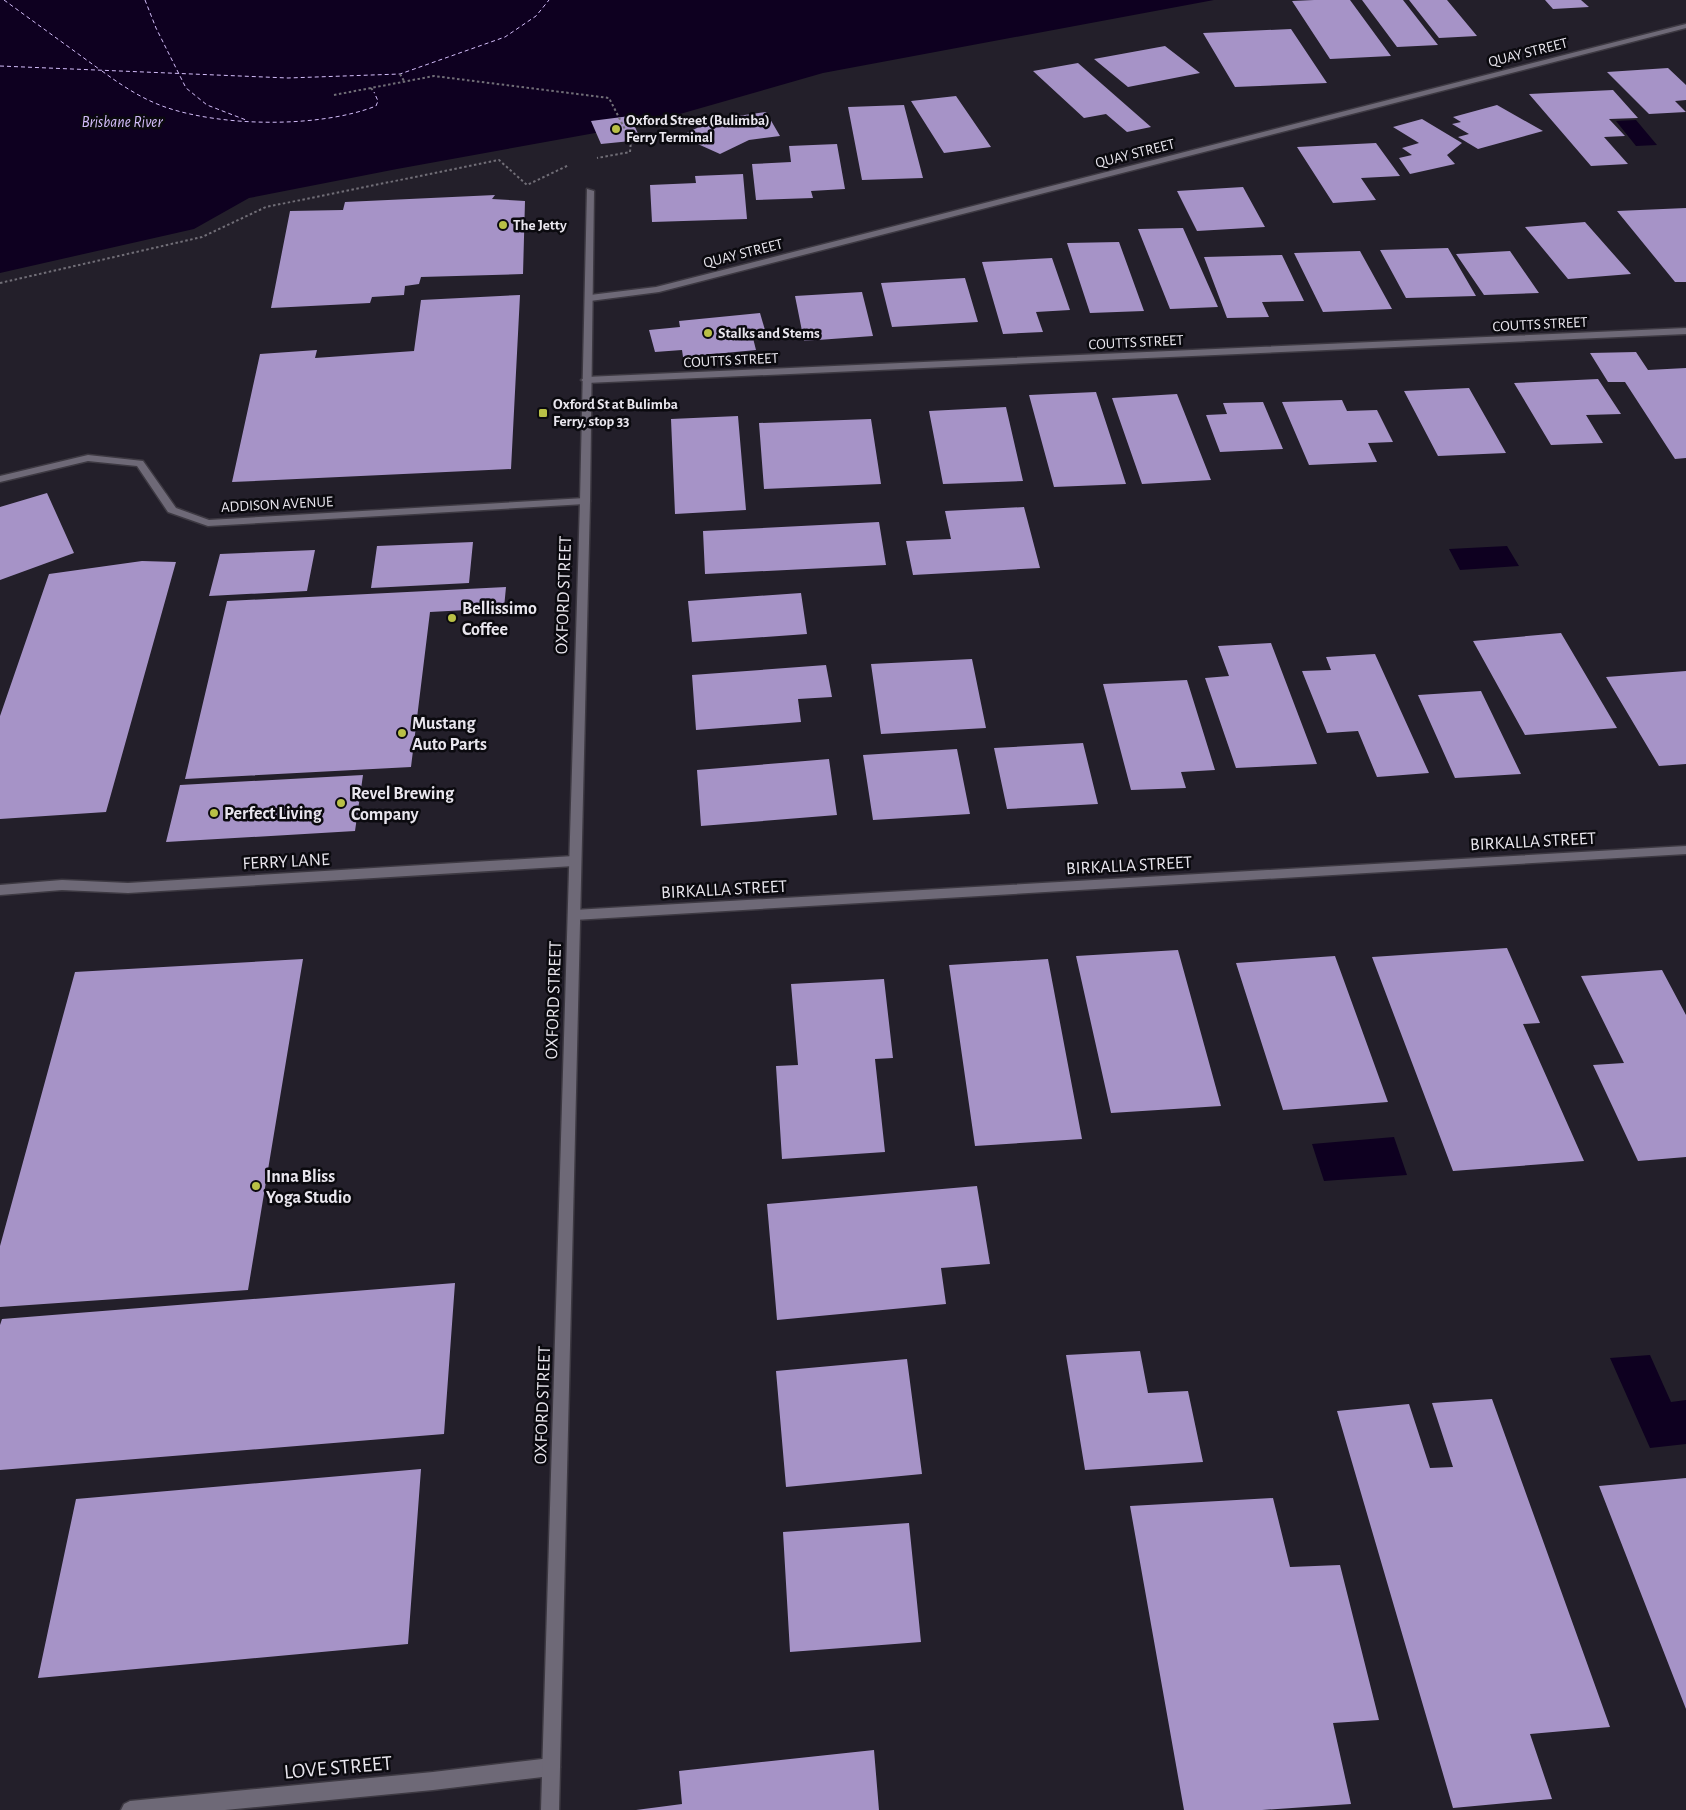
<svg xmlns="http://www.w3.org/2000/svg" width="1686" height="1810" font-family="'Alegreya Sans',sans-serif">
	<rect width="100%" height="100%" fill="#231f2a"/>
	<path fill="#0e0020" d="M0 0H1214L823 73 645 124 397 169 249 198 194 229 0 273Z
		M1636 120 1657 145 1636 146 1616 121Z
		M1507 546 1519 566 1460 570 1449 549Z
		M1394 1137 1407 1175 1324 1181 1312 1144Z
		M1650 1355 1671 1402 1686 1400V1444L1650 1448 1610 1358Z"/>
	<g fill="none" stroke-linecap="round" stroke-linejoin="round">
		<path stroke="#d3bdf9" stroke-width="1" stroke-dasharray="4 3" stroke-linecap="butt" d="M4 0 99 69
			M145 0 156 28 186 88 207 105 246 120
			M0 66 288 78 400 74 505 37 536 16 549 0
			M102 71C121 85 142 99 165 107 222 127 320 128 376 106L378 101 374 92"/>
	</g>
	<path fill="#a693c7" d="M1314 0H1350L1391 56 1330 59 1292 1Z
		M1362 0H1403L1438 45 1397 47Z
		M1409 0H1447L1477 36 1439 38Z
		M1545 0H1581L1589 7 1553 9Z
		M1291 29 1327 83 1235 87 1203 33Z
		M1165 46 1200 73 1128 87 1094 59Z
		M1078 63 1151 127 1127 132 1106 114 1084 118 1033 71Z
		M1668 68 1686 85V100L1675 101 1686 112 1649 114 1607 72Z
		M1613 90 1638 118 1609 119 1625 136 1604 137 1628 164 1591 166 1529 94Z
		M956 96 991 147 944 153 911 101Z
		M904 105 923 178 862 180 848 107Z
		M1497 105 1543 131 1478 149 1458 137 1469 134 1452 124 1461 122 1453 117Z
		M766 112 780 136 749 140 720 154 680 136 716 119Z
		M630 116 641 140 601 144 591 121Z
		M1422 119 1462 143 1447 155 1455 164 1410 174 1399 158 1412 155 1402 148 1419 143 1393 127Z
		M1376 143 1400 176 1361 178 1376 200 1333 203 1297 147Z
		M837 144 845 189 811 191 813 198 756 200 752 164 791 162 789 146Z
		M743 174 747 219 652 222 650 185 696 183 695 176Z
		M1243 187 1265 227 1197 231 1177 191Z
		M495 195 492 199 525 201 523 274 421 277 419 284 405 286 404 295 372 297 370 303 271 308 290 211 343 210 345 202Z
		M1686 208V282H1675L1617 211Z
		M1585 222 1631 274 1568 279 1525 227Z
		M1183 228 1218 307 1170 309 1138 229Z
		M1119 242 1144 311 1090 313 1067 243Z
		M1448 248 1476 296 1406 298 1380 250Z
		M1360 251 1392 309 1323 312 1294 253Z
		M1510 251 1539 293 1484 295 1456 254Z
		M1282 255 1304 301 1262 302 1269 317 1227 318 1204 257Z
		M1052 258 1070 310 1036 312 1043 332 1003 334 982 262Z
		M965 278 978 322 892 327 881 283Z
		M862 292 873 336 804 341 795 296Z
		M520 295 511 469 232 482 260 354 317 350 315 358 414 351 421 300Z
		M760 313 767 337 753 338 756 350 683 357 682 350 655 352 649 330 680 327 679 321Z
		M1636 352 1648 370 1686 368V458L1675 459 1625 382H1608L1590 353Z
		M1598 379 1621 414 1586 415 1603 443 1551 445 1514 383Z
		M1469 388 1506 453 1438 456 1404 391Z
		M1096 392 1126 484 1054 487 1029 395Z
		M1177 394 1211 480 1142 484 1112 398Z
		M1342 400 1347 411 1377 410 1393 442 1368 443 1377 462 1309 465 1282 402Z
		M1263 402 1283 449 1220 452 1206 415 1227 414 1223 403Z
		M1006 407 1023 481 943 484 929 411Z
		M738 416 746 510 675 514 671 419Z
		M871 419 881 484 764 489 759 423Z
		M47 493 74 553 0 580V507Z
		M1024 507 1040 568 913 575 906 541 951 539 945 511Z
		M879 522 886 565 705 574 703 531Z
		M473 542 469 583 371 588 377 546Z
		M315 550 307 591 209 596 220 554Z
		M142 561 176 562 106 812 0 819V716L49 574Z
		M506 587 504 608 430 612 411 767 185 779 227 601Z
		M801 593 807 634 692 642 688 601Z
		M1561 633 1617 728 1525 735 1473 641Z
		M1271 643 1317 764 1236 768 1205 678 1229 676 1218 646Z
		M1375 654 1429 773 1377 777 1358 731 1327 733 1302 671 1331 670 1326 657Z
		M972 659 986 728 881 734 871 664Z
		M826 665 832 697 798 699 801 722 696 730 692 675Z
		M1686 671V764L1659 766 1606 677Z
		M1187 680 1215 770 1181 772 1186 788 1131 790 1103 684Z
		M1481 691 1521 774 1455 778 1418 695Z
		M1083 743 1098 804 1007 809 994 748Z
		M957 749 970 814 873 820 863 755Z
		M829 759 837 815 701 826 697 770Z
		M363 775 355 831 166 842 180 785Z
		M1507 948 1540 1023 1523 1024 1584 1161 1453 1171 1372 957Z
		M1178 950 1221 1106 1111 1113 1076 956Z
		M1335 956 1388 1102 1283 1110 1236 963Z
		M303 959 248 1290 0 1307V1246L75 972Z
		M1048 959 1082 1139 975 1146 949 965Z
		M1662 970 1686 1015V1157L1638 1161 1593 1065 1624 1063 1581 976Z
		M884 979 893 1058 875 1059 885 1152 782 1159 776 1066 798 1065 791 984Z
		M977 1186 990 1264 941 1268 946 1304 777 1320 767 1204Z
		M455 1283 444 1434 0 1470V1325L2 1319Z
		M1140 1351 1148 1393 1188 1391 1203 1462 1085 1470 1066 1355Z
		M907 1359 922 1474 786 1487 776 1371Z
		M1492 1399 1610 1727 1530 1734 1552 1799 1453 1808 1337 1411 1409 1404 1430 1468 1453 1467 1432 1403Z
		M421 1469 408 1644 38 1678 76 1499Z
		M1686 1478V1709L1599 1486Z
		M1273 1498 1290 1567 1340 1565 1379 1720 1333 1723 1351 1804 1262 1810H1184L1130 1506Z
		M909 1523 921 1642 790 1652 783 1532Z
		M874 1750 879 1810H636L682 1804 679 1771Z"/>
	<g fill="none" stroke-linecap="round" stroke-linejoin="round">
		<g stroke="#3d3942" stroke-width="3">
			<path id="street" d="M1686 24V28L659 292 590 301 586 298 590 295 656 287Z
				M1686 328V334L586 383 581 380 586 377Z
				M88 455 143 461 176 508 209 520 585 498 590 501 585 504 208 526 168 512 137 466 88 461 0 482V476Z
				M1686 846V854L574 920 570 918 568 915 570 912 574 910Z
				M574 856 578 858 580 861 578 864 574 866 128 893 62 890 0 895V885L62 880 128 883Z
				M551 1758 557 1761 560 1767 557 1773 551 1776 433 1790 225 1810H121L124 1804 130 1801 433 1772Z"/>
		</g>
		<g stroke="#3d3942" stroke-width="3">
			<path id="secondary" d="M587 189 594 191 590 501 559 1810H541L580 501Z"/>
		</g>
		<path stroke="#716e77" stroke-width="2" stroke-dasharray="2.5 2.5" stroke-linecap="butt" d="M400 74 404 81
			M371 88 374 92
			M334 95 434 76 609 98 631 141 630 152 597 158
			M0 283 202 237 266 207 499 160 527 185 569 165"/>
		<use href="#street" fill="#6e6977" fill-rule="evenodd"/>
		<use href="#secondary" fill="#6e6977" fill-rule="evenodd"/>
	</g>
	<g fill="#b9c046" stroke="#0b0a0f" stroke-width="2">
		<circle cx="616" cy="129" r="5"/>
		<circle cx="503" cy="225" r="5"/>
		<circle cx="708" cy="333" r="5"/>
		<rect x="538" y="408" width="10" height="10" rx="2.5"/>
		<circle cx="452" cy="618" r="5"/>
		<circle cx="402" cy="733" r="5"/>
		<circle cx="341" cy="803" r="5"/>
		<circle cx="214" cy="813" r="5"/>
		<circle cx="256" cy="1186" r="5"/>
	</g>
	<g text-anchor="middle" stroke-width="5" stroke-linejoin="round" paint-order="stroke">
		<g font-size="15" fill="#e9e6ee" stroke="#0b0a0f">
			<text transform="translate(1528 52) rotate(-14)" y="5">QUAY STREET</text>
			<text transform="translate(1135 153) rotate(-14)" y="5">QUAY STREET</text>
			<text transform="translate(743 253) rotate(-14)" y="5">QUAY STREET</text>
			<text transform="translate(1540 324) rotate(-3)" y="5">COUTTS STREET</text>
			<text transform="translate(1136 342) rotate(-3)" y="5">COUTTS STREET</text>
			<text transform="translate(731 360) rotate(-3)" y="5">COUTTS STREET</text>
			<text transform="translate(277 504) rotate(-3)" y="5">ADDISON AVENUE</text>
		</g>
		<g font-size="15" font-weight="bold" fill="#e9e6ee" stroke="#0b0a0f" text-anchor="start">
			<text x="626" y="125">Oxford Street (Bulimba)<tspan x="626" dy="17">Ferry Terminal</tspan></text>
			<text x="513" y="230">The Jetty</text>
			<text x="718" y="338">Stalks and Stems</text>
			<text x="553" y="409">Oxford St at Bulimba<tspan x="553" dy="17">Ferry, stop 33</tspan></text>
		</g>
		<g font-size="16" font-style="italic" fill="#d3bdf9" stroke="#0b0a0f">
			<text x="122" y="127">Brisbane River</text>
		</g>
		<g font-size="18" fill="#e9e6ee" stroke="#0b0a0f">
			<text transform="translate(563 595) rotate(-88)" y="6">OXFORD STREET</text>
			<text transform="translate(1533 841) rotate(-3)" y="6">BIRKALLA STREET</text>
			<text transform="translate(286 861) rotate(-3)" y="6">FERRY LANE</text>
			<text transform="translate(1129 865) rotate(-3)" y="6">BIRKALLA STREET</text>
			<text transform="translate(724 889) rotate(-3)" y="6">BIRKALLA STREET</text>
			<text transform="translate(553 1000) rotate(-88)" y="6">OXFORD STREET</text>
			<text transform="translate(542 1405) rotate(-88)" y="6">OXFORD STREET</text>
		</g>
		<g font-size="18" font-weight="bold" fill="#e9e6ee" stroke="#0b0a0f" text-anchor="start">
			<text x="462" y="614">Bellissimo<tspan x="462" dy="21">Coffee</tspan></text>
			<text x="412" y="729">Mustang<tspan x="412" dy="21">Auto Parts</tspan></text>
			<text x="351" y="799">Revel Brewing<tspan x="351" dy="21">Company</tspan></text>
			<text x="224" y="819">Perfect Living</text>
			<text x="266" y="1182">Inna Bliss<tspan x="266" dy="21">Yoga Studio</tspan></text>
		</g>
		<g font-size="21" fill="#e9e6ee" stroke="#0b0a0f">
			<text transform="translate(338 1767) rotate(-5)" y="7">LOVE STREET</text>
		</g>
	</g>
</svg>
